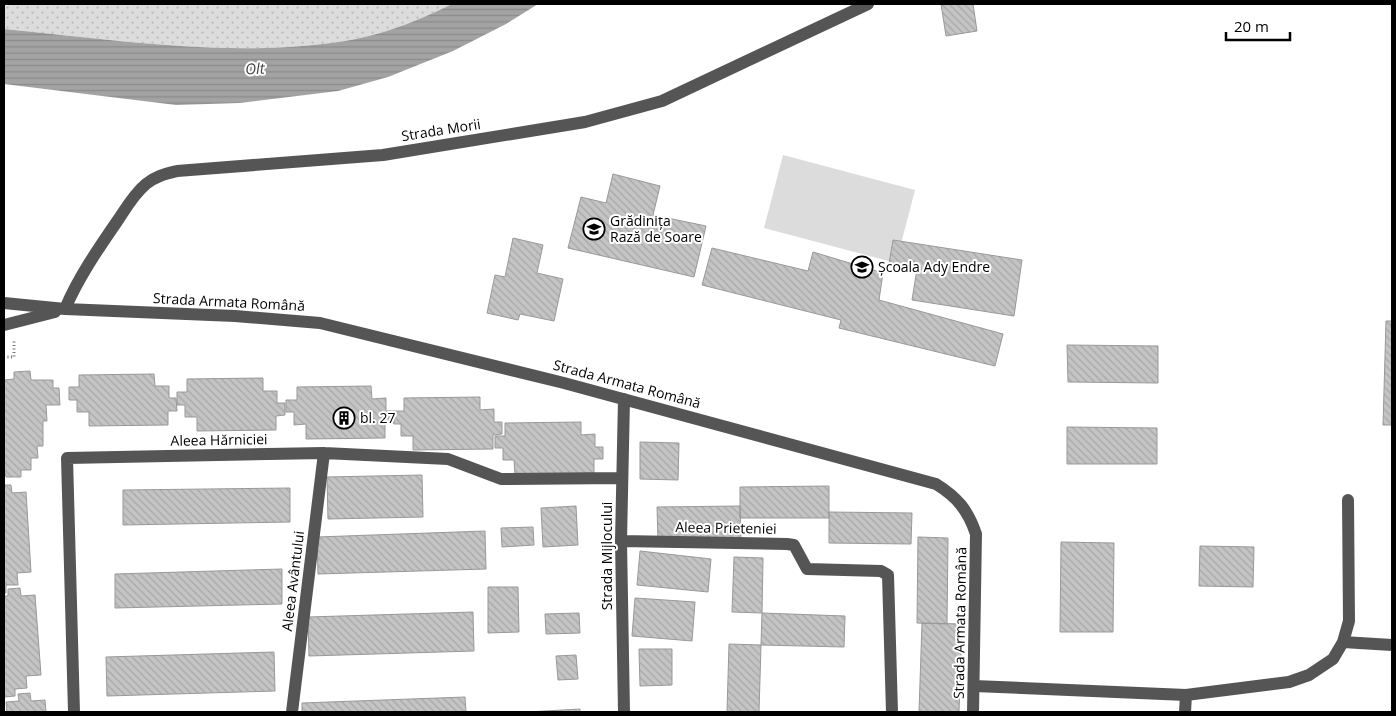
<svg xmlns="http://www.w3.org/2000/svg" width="1396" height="716" font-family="'Open Sans',sans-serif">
	<defs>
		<pattern id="grass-dots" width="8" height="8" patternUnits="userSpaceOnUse" patternTransform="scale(1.25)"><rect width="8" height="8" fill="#dcdcdc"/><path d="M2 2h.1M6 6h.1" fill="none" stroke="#bbb" stroke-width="1.8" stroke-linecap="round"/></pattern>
		<pattern id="water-rules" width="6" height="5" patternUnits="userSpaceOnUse" patternTransform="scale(1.25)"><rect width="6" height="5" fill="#a3a3a3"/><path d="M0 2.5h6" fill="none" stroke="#8b8b8b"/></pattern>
		<pattern id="building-back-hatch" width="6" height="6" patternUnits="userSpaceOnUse" patternTransform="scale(1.25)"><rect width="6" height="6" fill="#c4c4c4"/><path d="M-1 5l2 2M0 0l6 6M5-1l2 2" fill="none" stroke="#a7a7a7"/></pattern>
	</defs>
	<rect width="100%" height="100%" fill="#fff"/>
	<path fill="url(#grass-dots)" d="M4 4H452C422 19 390 32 356 39 241 60 119 40 4 29Z"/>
	<path fill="#dcdcdc" d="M783 155 915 190 896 263 764 228Z"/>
	<path fill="url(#water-rules)" d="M452 4H538L506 24 453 51 388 77 338 91 240 103 176 105 4 84V29C119 40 241 60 356 39 390 32 422 19 452 4Z"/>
	<path fill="url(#building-back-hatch)" stroke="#999" d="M941 4H973L977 31 946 36Z
		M613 174 660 186 653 215 706 226 694 277 568 248 581 197 606 203Z
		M513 238 543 245 537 273 563 279 554 321 520 314 518 320 487 313 495 275 505 277Z
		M893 240 1022 260 1014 316 912 300 917 269 889 264Z
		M712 248 808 271 813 252 883 273 879 300 1003 334 995 366 839 328 841 320 702 285Z
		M1386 321H1392V425H1383Z
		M1067 345 1158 346V383L1068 382Z
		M30 371 31 380H53V388H59L60 405H46L47 421H43V446H37L38 458H31V470H21V477H6L4 469V380L14 379V372Z
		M154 374 155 386H169V398H176L177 411H168V425L89 426V412H77V400H69V387H79V375Z
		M263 378V391H277V403H285V415L276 416V430L197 431V417H185V405H177V392H187V379Z
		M371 386 372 399 386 398V411H394V423H385V438L306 439V424L294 425V412H286V400H297V387Z
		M480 397V410L494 409V422H502V434L493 435V449L413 450V436H401V424H394V411H404V398Z
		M581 422V435L595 434V447H603V459H594V473L515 475 514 460H503V448H495V436H505V423Z
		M1067 427 1157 428V464H1067Z
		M640 442 679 443 678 480 640 479Z
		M422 475 423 517 328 519 327 477Z
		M4 485H11L12 493 26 492 31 572 17 573 18 585H6V593H4Z
		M829 486V518H740V487Z
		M290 488V522L123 525V490Z
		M576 506 578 545 543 547 541 508Z
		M740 506 741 538 658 540 657 507Z
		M829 512 912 513 911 544 829 543Z
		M533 527 534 545 502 547 501 528Z
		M485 531 486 569 318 574 317 537Z
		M918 537 948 538 947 624 917 623Z
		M1061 542 1114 543 1113 632H1060Z
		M1200 546 1254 547 1253 587 1199 586Z
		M640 551 711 559 708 592 637 585Z
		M734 557 763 558 762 613 732 612Z
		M282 569V604L115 608V574Z
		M488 587H518L519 632 488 633Z
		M20 588 21 596 35 595 41 675 26 676 27 688 15 689V696L4 697V596H8V589Z
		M635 598 695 602 692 641 632 636Z
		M473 612 474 651 309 656 308 617Z
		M579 613 580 633 546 634 545 614Z
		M762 613 845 616 844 647 761 645Z
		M922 623 962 624 959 712H919Z
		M729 644 761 645 759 712H727Z
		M639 649H672V685L640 686Z
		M274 652 275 691 107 696 106 657Z
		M576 655 578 679 558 680 556 656Z
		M30 693 31 701 45 700 46 712H7L6 702 19 701 18 694Z
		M465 697 466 712H302V703Z
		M580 709V712H527Z"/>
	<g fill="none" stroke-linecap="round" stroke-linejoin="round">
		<path stroke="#777" stroke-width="3" stroke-dasharray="1 2.5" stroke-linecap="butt" d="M4 357H14V340"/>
		<path stroke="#555" stroke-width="12" d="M4 303 65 309 235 316 320 323 564 383 936 484C957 497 968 510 976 534L973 712
			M65 309C78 278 98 249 118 220 126 208 134 194 146 184 156 176 165 174 177 171L383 155 585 122 662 101 868 4
			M4 325 55 312
			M621 541 787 544 794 545 807 569 881 571 888 575 892 712
			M1343 642 1392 645
			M974 686 1186 695 1289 682 1309 675 1333 659 1343 642 1349 621 1348 500
			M74 712 67 458 324 453 448 459 501 479 622 478
			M292 712 324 453
			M624 712 621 541 624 399
			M1185 712 1186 695"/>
	</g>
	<defs>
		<g id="school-ring" transform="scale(1.125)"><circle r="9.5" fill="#fff" stroke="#000" stroke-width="1.5"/><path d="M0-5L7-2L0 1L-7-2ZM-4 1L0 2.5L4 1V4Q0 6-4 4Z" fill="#000"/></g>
		<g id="building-ring" transform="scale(1.125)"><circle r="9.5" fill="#fff" stroke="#000" stroke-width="1.5"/><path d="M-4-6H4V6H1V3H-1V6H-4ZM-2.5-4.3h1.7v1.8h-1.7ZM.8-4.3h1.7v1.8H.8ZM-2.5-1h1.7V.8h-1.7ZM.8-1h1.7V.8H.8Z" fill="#000"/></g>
	</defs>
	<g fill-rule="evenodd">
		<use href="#school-ring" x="594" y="229"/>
		<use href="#school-ring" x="862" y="267"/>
		<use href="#building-ring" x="344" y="418"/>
	</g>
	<g text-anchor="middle" stroke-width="4" stroke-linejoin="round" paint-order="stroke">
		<g font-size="14" fill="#000" stroke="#fff">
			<text transform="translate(441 130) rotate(-9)" y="5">Strada Morii</text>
			<text transform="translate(229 302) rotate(3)" y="5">Strada Armata Română</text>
			<text transform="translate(627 384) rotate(15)" y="5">Strada Armata Română</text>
			<text transform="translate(219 440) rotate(-1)" y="5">Aleea Hărniciei</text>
			<text transform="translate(726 528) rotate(1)" y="5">Aleea Prieteniei</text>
			<text transform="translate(607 556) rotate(-90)" y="5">Strada Mijlocului</text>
			<text transform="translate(293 581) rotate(-83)" y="5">Aleea Avântului</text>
			<text transform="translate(960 623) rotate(-89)" y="5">Strada Armata Română</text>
		</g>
		<g font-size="14" fill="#000" stroke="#fff" text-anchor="start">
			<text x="610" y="226">Grădinița<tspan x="610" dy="16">Rază de Soare</tspan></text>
			<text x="878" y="272">Școala Ady Endre</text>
			<text x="360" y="423">bl. 27</text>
		</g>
		<g font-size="15" font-style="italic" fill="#444" stroke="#fff">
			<text transform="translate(255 69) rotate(-3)" y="5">Olt</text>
		</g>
	</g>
	<rect width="1396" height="716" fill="none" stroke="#000000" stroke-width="10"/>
	<path d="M1226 32v8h64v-8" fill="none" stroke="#000000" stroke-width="2.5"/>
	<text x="1234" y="32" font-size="15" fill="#000000" stroke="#ffffff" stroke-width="4" paint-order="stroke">20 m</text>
</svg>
